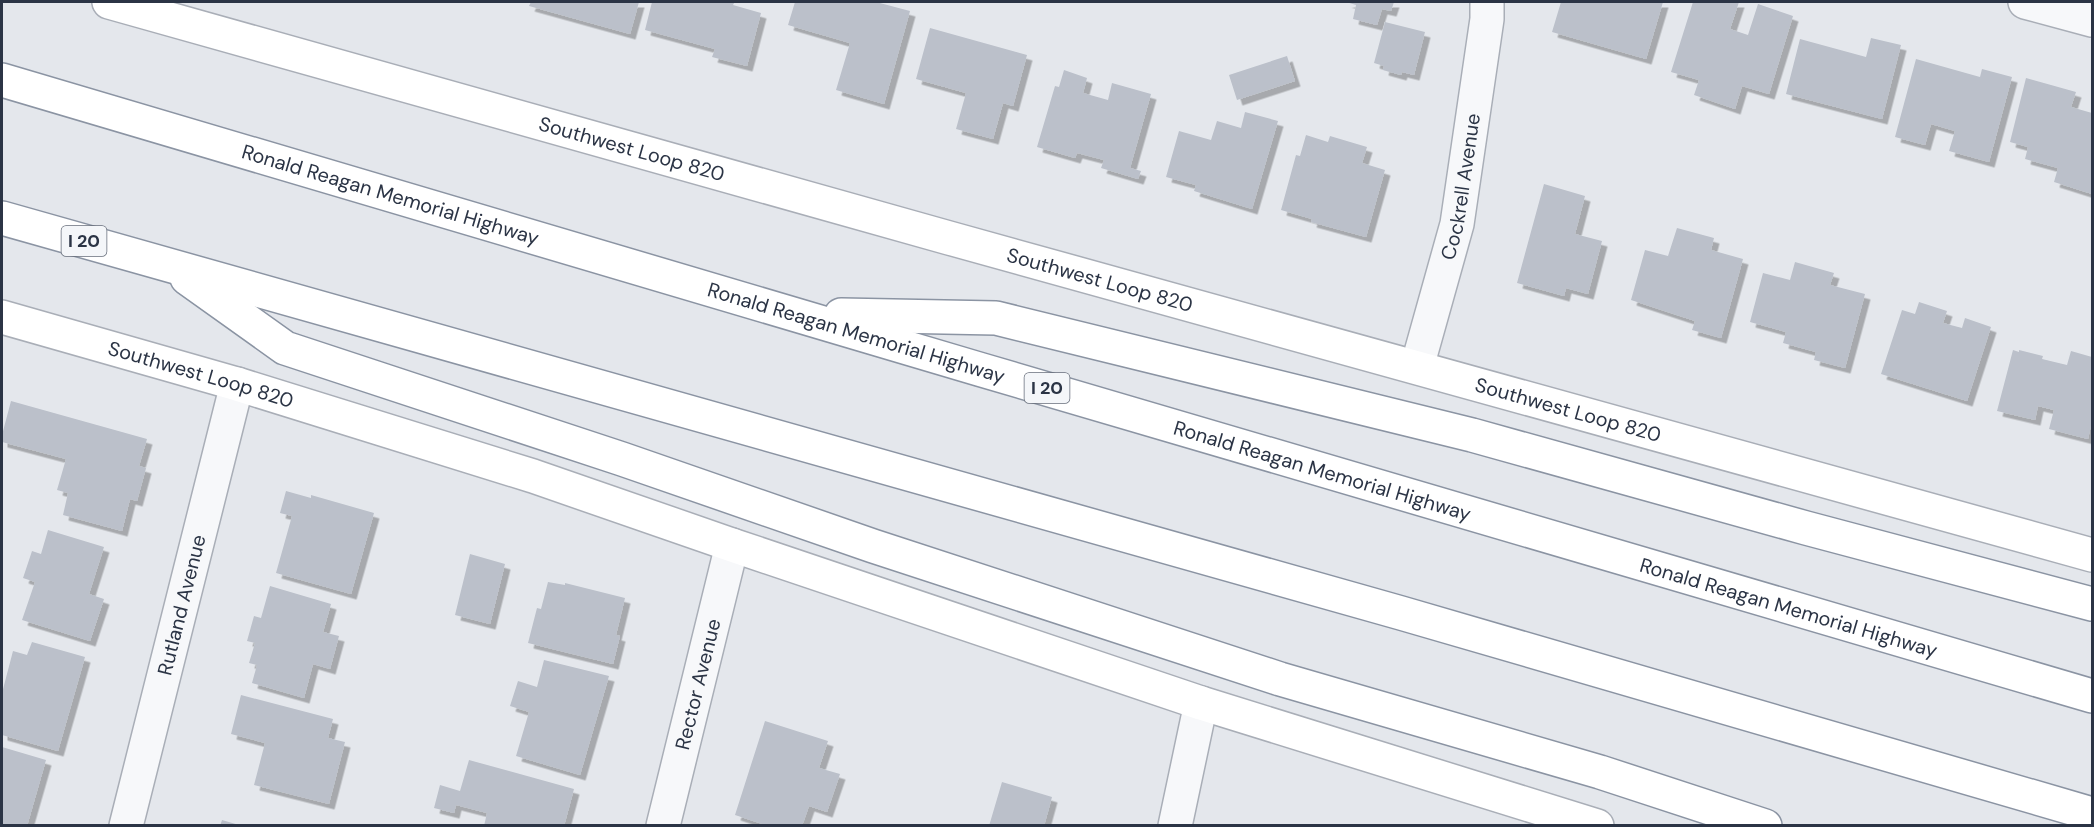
<svg xmlns="http://www.w3.org/2000/svg" width="2094" height="827" font-family="'DM Sans',sans-serif">
	<defs>
		<filter id="shadow"><feDropShadow dx="5.5" dy="5.5" stdDeviation="0" flood-color="#0004"/></filter>
	</defs>
	<rect width="100%" height="100%" fill="#e4e7ec"/>
	<path fill="#bbc0ca" filter="url(#shadow)" d="M531 2H639L630 34 529 6Z
		M652 2H730L734 3 733 5 761 13 747 66 712 57 715 49 645 30Z
		M795 2H876L910 11 884 104 836 90 850 43 788 25Z
		M1346 2H1394L1391 11 1382 9 1377 25 1353 19 1356 5Z
		M1561 2H1663L1646 59 1552 32Z
		M1693 2H1739L1730 29 1748 35 1758 4 1793 16 1769 94 1742 86 1735 109 1694 95 1699 80 1671 72Z
		M1385 22 1425 32 1414 75 1402 72 1401 75 1383 70 1384 66 1374 63Z
		M930 28 1027 55 1013 106 1003 103 993 139 956 129 966 93 916 79Z
		M1871 38 1901 45 1882 119 1786 94 1800 39 1866 57Z
		M1287 56 1295 81 1237 100 1229 75Z
		M1916 59 1980 77 1982 69 2012 77 1989 162 1949 151 1955 131 1931 124 1925 145 1895 137Z
		M1064 70 1087 78 1083 93 1108 100 1112 83 1151 94 1130 168 1141 171 1138 179 1101 168 1104 160 1077 153 1075 158 1037 147 1055 86 1059 87Z
		M2026 78 2076 92 2071 107 2092 113V194L2054 182 2058 168 2025 159 2028 147 2010 142Z
		M1245 112 1278 121 1252 209 1194 191 1196 185 1166 177 1179 131 1211 140 1217 121 1241 128Z
		M1306 135 1328 142 1330 136 1367 147 1362 163 1385 170 1366 237 1311 222 1312 219 1281 210 1296 155 1300 156Z
		M1544 184 1585 196 1575 234 1602 241 1588 294 1566 288 1564 296 1517 283Z
		M1677 228 1714 238 1711 250 1743 259 1721 338 1692 330 1695 321 1631 300 1645 250 1668 256Z
		M1795 262 1834 273 1830 285 1865 294 1845 368 1814 360 1816 352 1783 343 1786 332 1750 322 1763 273 1790 280Z
		M1919 302 1947 311 1943 323 1962 328 1965 318 1991 327 1967 401 1881 374 1902 310 1915 314Z
		M2013 350 2019 352V350L2043 356 2042 359 2067 365 2071 351 2092 357V421L2088 439 2049 429 2054 410 2038 406 2035 420 1997 411Z
		M11 401 147 439 139 466 146 468 137 501 130 499 122 531 63 515 68 493 57 490 66 459 2 442V435Z
		M286 491 311 498V495L374 513 351 594 276 573 292 516 280 513Z
		M48 530 104 547 89 594 104 599 90 641 22 620 35 582 23 578 32 551 41 554Z
		M470 554 505 564 490 624 455 615Z
		M548 582 565 585V583L625 598 616 635 620 636 613 664 528 643 537 608 541 609Z
		M270 586 331 604 323 632 339 636 330 669 313 664 304 698 252 683 257 665 249 663 255 643 247 641 254 616 261 618Z
		M32 642 85 657 58 751 2 735V693L13 651 27 655Z
		M544 660 609 676 580 775 516 756 529 712 510 706 518 681 537 687Z
		M241 695 333 719 328 738 345 742 329 804 254 785 265 743 231 734Z
		M765 721 828 741 819 768 840 774 827 812 809 806 802 826H769L735 815Z
		M2 747 46 760 27 826H2Z
		M469 760 574 789 564 826H484L487 813 456 805 454 813 434 808 440 785 460 791Z
		M1002 782 1052 797 1044 826H989Z
		M222 820 239 825V826H220Z"/>
	<g fill="none" stroke-linecap="round" stroke-linejoin="round">
		<g stroke="#a9aeb7" stroke-width="36">
			<g id="street">
				<path d="M2025 2 2092 20"/>
				<path id="s1" d="M1417 367 1457 224 1487 19V2"/>
				<path id="s2" d="M126 826 237 384"/>
				<path id="s3" d="M663 826 732 545"/>
				<path d="M1175 826 1201 703"/>
			</g>
		</g>
		<g stroke="#a9aeb7" stroke-width="36">
			<g id="secondary">
				<path id="s4" d="M109 2 949 238 2092 555"/>
				<path id="s5" d="M2 317 237 384 533 476 732 545 1201 703 1597 826"/>
			</g>
		</g>
		<g stroke="#8b94a3" stroke-width="36">
			<g id="highway">
				<path id="s6" d="M2 80C699 285 1394 494 2092 696"/>
				<path d="M2 218 1401 613 2092 814"/>
				<path d="M187 278 285 348 622 459 873 546 1280 679 1600 772 1765 826"/>
				<path d="M841 315 996 318 1472 435 1806 528 2092 604"/>
			</g>
		</g>
		<use href="#street" stroke="#f7f8fa" stroke-width="33"/>
		<use href="#secondary" stroke="#fff" stroke-width="33"/>
		<use href="#highway" stroke="#fff" stroke-width="33"/>
	</g>
	<g text-anchor="middle" stroke-width="4.5" stroke-linejoin="round" paint-order="stroke">
		<g fill="#f4f6f9" stroke="#676e7b" stroke-width="1.5">
			<rect x="61.5" y="226" width="45" height="30" rx="4.5"/>
			<rect x="1024.5" y="373" width="45" height="30" rx="4.5"/>
		</g>
		<g font-size="18" font-weight="bold" fill="#2b3445">
			<text x="84" y="247">I 20</text>
			<text x="1047" y="394">I 20</text>
		</g>
		<g font-size="20" fill="#2b3445" stroke="#f4f6f9">
			<text dy="7" stroke="none"><textPath href="#s4" startOffset="543">Southwest Loop 820</textPath></text>
			<text dy="7" stroke="none"><textPath href="#s1" startOffset="186">Cockrell Avenue</textPath></text>
			<text dy="7" stroke="none"><textPath href="#s6" startOffset="405">Ronald Reagan Memorial Highway</textPath></text>
			<text dy="7" stroke="none"><textPath href="#s4" startOffset="1029">Southwest Loop 820</textPath></text>
			<text dy="7" stroke="none"><textPath href="#s6" startOffset="891">Ronald Reagan Memorial Highway</textPath></text>
			<text dy="7" stroke="none"><textPath href="#s5" startOffset="207">Southwest Loop 820</textPath></text>
			<text dy="7" stroke="none"><textPath href="#s4" startOffset="1515">Southwest Loop 820</textPath></text>
			<text dy="7" stroke="none"><textPath href="#s6" startOffset="1377">Ronald Reagan Memorial Highway</textPath></text>
			<text dy="7" stroke="none"><textPath href="#s2" startOffset="228">Rutland Avenue</textPath></text>
			<text dy="7" stroke="none"><textPath href="#s6" startOffset="1863">Ronald Reagan Memorial Highway</textPath></text>
			<text dy="7" stroke="none"><textPath href="#s3" startOffset="146">Rector Avenue</textPath></text>
		</g>
	</g>
	<rect width="2094" height="827" fill="none" stroke="#2b3445" stroke-width="6"/>
</svg>
